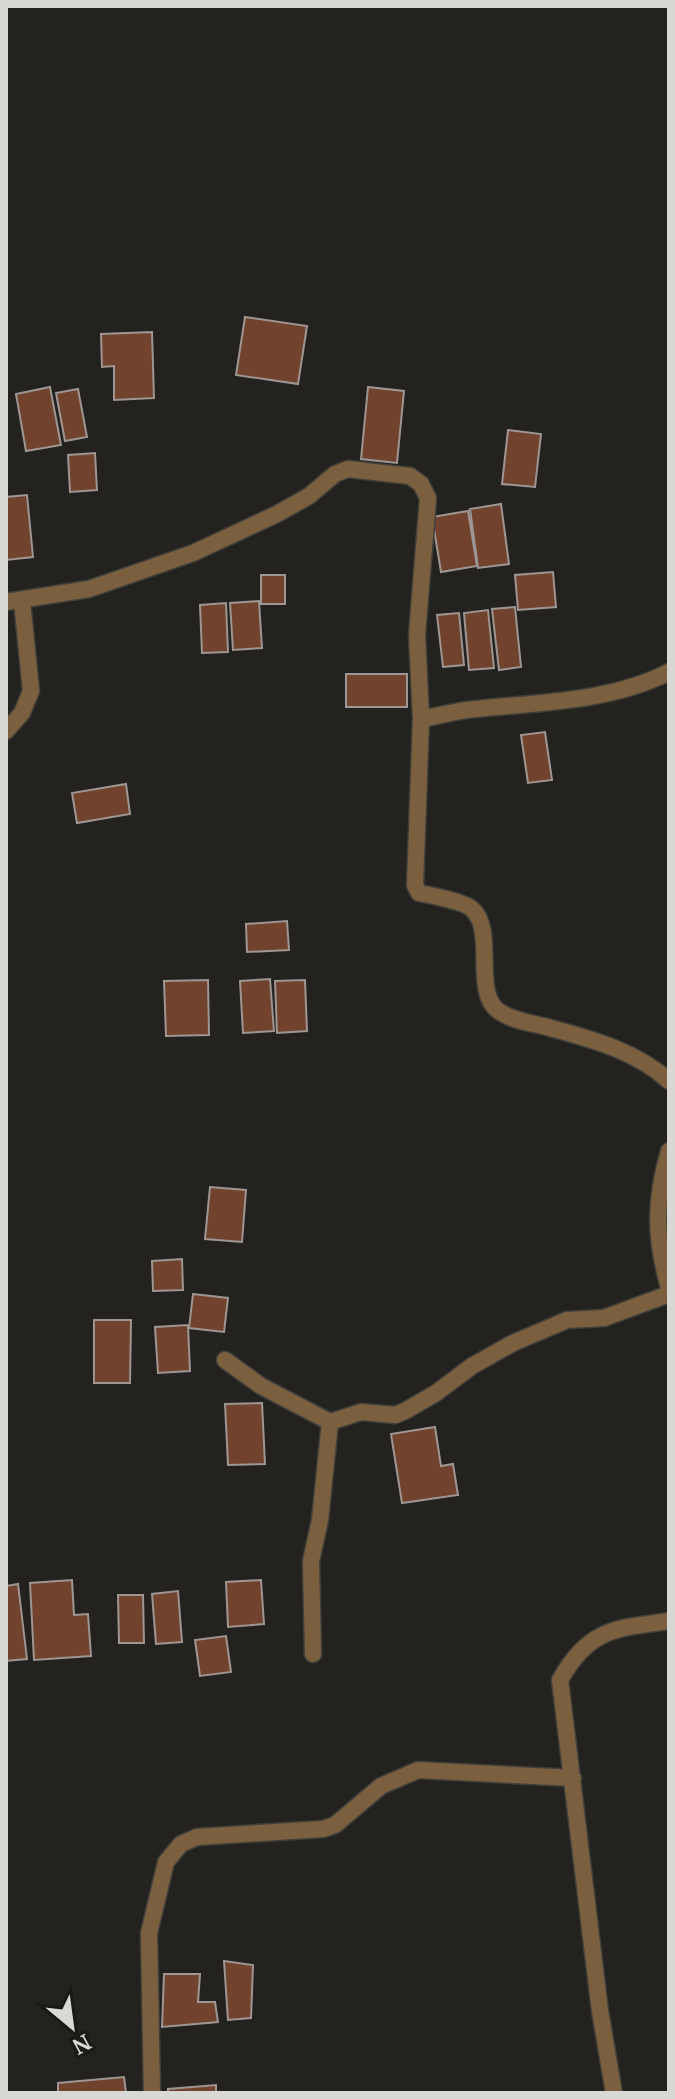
<svg xmlns="http://www.w3.org/2000/svg" width="675" height="2099" font-family="'Noto Serif',serif">
	<rect width="100%" height="100%" fill="#24221e"/>
	<path fill="#71432e" stroke="#9d9693" stroke-width="2" d="M245 317 307 326 298 384 236 375Z
		M152 332 154 398 114 400V366L102 367 101 334Z
		M50 387 61 445 26 451 16 394Z
		M368 387 404 391 397 463 361 459Z
		M78 389 87 437 65 441 56 393Z
		M508 430 541 434 535 487 502 484Z
		M95 453 97 490 70 492 68 455Z
		M27 495 33 557 6 560V497Z
		M501 504 509 564 478 568 470 509Z
		M468 511 477 566 441 572 432 517Z
		M553 572 556 607 518 610 515 575Z
		M261 575H285V604H261Z
		M259 601 262 648 233 650 230 603Z
		M226 603 228 652 202 653 200 605Z
		M515 607 521 667 499 670 492 609Z
		M488 610 494 668 469 670 464 613Z
		M459 613 464 665 443 667 437 615Z
		M346 674H407V707H346Z
		M545 732 552 780 528 783 521 735Z
		M126 784 130 814 77 823 72 793Z
		M287 921 289 950 247 952 246 924Z
		M270 979 274 1031 243 1033 240 981Z
		M208 980 209 1035 166 1036 164 981Z
		M305 980 307 1031 277 1033 275 981Z
		M210 1187 246 1190 242 1242 205 1239Z
		M182 1259 183 1290 153 1291 152 1261Z
		M193 1294 228 1298 224 1332 189 1328Z
		M94 1320H131L130 1383H94Z
		M188 1325 190 1371 158 1373 155 1327Z
		M262 1403 265 1464 228 1465 225 1404Z
		M435 1427 441 1466 453 1464 458 1495 402 1503 391 1434Z
		M72 1580 74 1615 88 1614 91 1656 34 1660 30 1583Z
		M261 1580 264 1624 228 1627 226 1582Z
		M18 1584 27 1659 6 1661V1586Z
		M178 1591 182 1642 156 1644 152 1594Z
		M118 1595H143L144 1643H119Z
		M226 1636 231 1672 200 1676 195 1640Z
		M224 1961 253 1965 251 2018 228 2020Z
		M164 1974H200L198 2002H215L218 2022 162 2027Z
		M124 2077 126 2093H58V2083Z
		M216 2085V2093H168V2089Z"/>
	<g fill="none" stroke-linecap="round" stroke-linejoin="round">
		<g stroke="#413f3b" stroke-width="19">
			<path id="minor" d="M6 602 89 589 193 553 277 514 309 496 335 474 348 469 410 476 421 484 428 498 417 635 421 719 415 885 419 893C430 895 465 902 472 909 497 931 471 994 500 1012 513 1021 532 1023 547 1027 590 1039 635 1050 669 1081
				M421 719C439 716 458 710 476 709 540 702 610 702 669 672
				M6 731 22 713 31 691 22 601
				M669 1151C654 1202 655 1238 669 1288
				M225 1360 261 1386 330 1422
				M313 1654 311 1561 320 1520 330 1422 361 1412 395 1415 405 1411 436 1393 472 1366 513 1343 567 1320 604 1318 669 1294
				M152 2093 149 1933 166 1862 181 1844 197 1837 323 1829 335 1825 381 1786 418 1770 573 1778
				M614 2093 600 2011 560 1680C588 1629 616 1628 669 1621"/>
		</g>
		<use href="#minor" stroke="#7a603e" stroke-width="16"/>
	</g>
	<rect width="675" height="2099" fill="none" stroke="#d9d8d5" stroke-width="16"/>
	<g transform="translate(72 2027) rotate(151)" stroke="#1a1915" stroke-width="6" paint-order="stroke">
	<path d="M0-6L14 30L0 20L-14 30Z" fill="#d9d8d5"/>
	<text y="-12" font-size="22" font-weight="bold" text-anchor="middle" fill="#d9d8d5">N</text>
	</g>
</svg>
